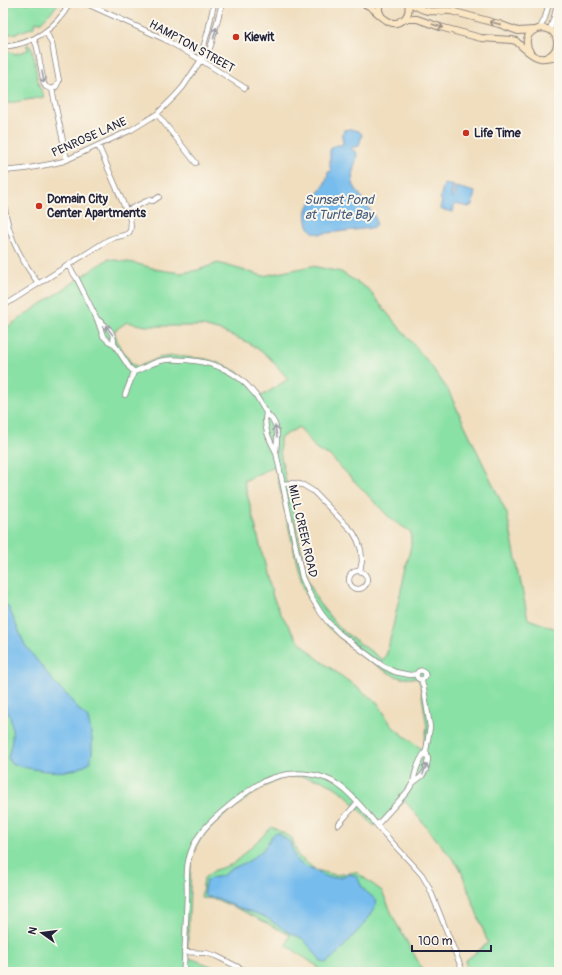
<svg xmlns="http://www.w3.org/2000/svg" width="562" height="975" font-family="Pangolin,sans-serif">
	<rect width="100%" height="100%" fill="#fbf7ec"/>
	<filter id="ink" filterUnits="userSpaceOnUse"><feTurbulence type="fractalNoise" baseFrequency=".025" numOctaves="2"/><feDisplacementMap in="SourceGraphic" scale="8" xChannelSelector="R" yChannelSelector="G"/><feConvolveMatrix kernelMatrix="1 2 1 2 8 2 1 2 1" color-interpolation-filters="sRGB"/></filter>
	<filter id="wash" filterUnits="userSpaceOnUse"><feTurbulence type="fractalNoise" baseFrequency=".012" numOctaves="4" result="noise"/><feDisplacementMap in="SourceGraphic" scale="16" xChannelSelector="R" yChannelSelector="G"/><feGaussianBlur stdDeviation="0.9" result="paint"/><feColorMatrix in="noise" values="0 0 0 0 0 0 0 0 0 0 0 0 0 0 0 0 0 1.4 0 .05"/><feComposite in="paint" operator="in"/></filter>
	<g filter="url(#wash)">
		<rect width="100%" height="100%" fill="#f0debf"/>
		<path fill="#89e1a5" stroke="#568270" fill-rule="evenodd" d="M16 3H58L54 9 41 22H37L34 23V27L17 33 3 35V10L6 9V4Z
			M29 44C36 54 35 73 39 86 41 90 43 93 44 97L3 104V57C6 54 2 52 9 51L15 54 28 50V47L26 46Z
			M108 259 134 263 160 270 181 273 198 270 218 263 263 276 312 266 341 272 368 289 388 314 429 363 448 390 507 514 528 619 559 630V972H468L465 961 488 943 460 868 405 801 374 826 346 795 333 786 320 780 299 776 283 778 261 788 211 825 199 841 194 849 191 863 187 957 227 972H3V330ZM127 322 146 326H203L221 331 249 343 268 356 288 379 262 396 252 384 239 373 224 365 206 359 173 356 159 358 138 367 132 364 118 344 114 331ZM299 427 318 451 329 455 392 520 411 532V545L387 653 383 660 340 629 318 602 307 577 296 527 280 452V438ZM275 466 297 563 302 582 307 597 326 626 369 660 382 669 393 675 401 678H416L420 682 427 727 423 750 394 728 390 723 378 703 317 658 297 639 281 614 273 597 244 481Z
			M272 827 292 838 298 856 316 870 335 875 356 872 382 891 395 921 419 963 424 972H317L318 967 286 945 290 935 243 911 215 899 201 898 204 878 215 870 233 864Z"/>
		<path fill="#76bced" stroke="#4c6f94" d="M350 129 358 131 362 134 359 146 350 148 357 153C357 164 349 174 354 186L376 219V225L371 228 319 234C319 234 313 232 313 232 305 227 304 207 312 202V199C320 191 327 184 328 172H330L331 171V169L330 168V150C333 145 337 145 342 145L343 143 342 136 344 130Z
			M444 184 454 186 451 197 453 198 456 187 475 192 472 205 469 207 456 204 454 206 453 212 440 209 442 201 440 198Z
			M3 603 8 606 25 645 58 687 68 696 78 709 88 718 90 728 92 739V753L90 762C84 765 79 769 73 770 52 774 31 769 11 764L8 758C10 749 13 739 12 729 12 720 7 710 3 701Z
			M275 833 279 834 290 842 296 860 304 866 330 878 341 877 348 874 353 875 357 877 363 889 375 899 376 904 374 909 363 925 340 951 326 963 321 962 316 954 303 939 288 932 268 919 263 916 234 906 217 898 207 897 204 895V889L206 881 211 878 222 876 231 869 249 861 263 850 272 836Z"/>
	</g>
	<g filter="url(#ink)">
		<g fill="none" stroke-linecap="round" stroke-linejoin="round">
			<g stroke="#89807d" stroke-width="6">
				<path id="minor" d="M85 3 164 39 201 60 245 88
					M540 28 545 18 549 3
					M550 30 555 14 557 3
					M34 39 37 47 44 84 46 87 52 89 56 87 59 81 52 44 46 32
					M3 47C33 44 55 30 70 3
					M201 60 202 52 208 31 214 3
					M52 89 67 160
					M157 114 196 163
					M3 171 24 169 51 164 64 161 131 130 157 114 175 96 183 87 201 60 208 53 212 42 222 3
					M3 188 6 171
					M3 190C5 230 16 252 38 283
					M126 211 149 200 153 201 159 197
					M68 265 77 279 97 319 103 336 108 341 114 344 129 367 134 372C145 368 154 361 165 360 172 359 179 360 187 360 213 362 236 370 253 392 259 398 261 406 266 412 268 415 270 417 272 419 279 428 277 441 276 452
					M3 306 108 240C122 233 134 240 130 219L98 145
					M97 319C107 326 114 331 114 344
					M125 395 134 372
					M266 413C263 427 269 439 276 452L302 577 310 595 321 613 328 622 340 634 383 666 395 672 410 675 417 674
					M283 484 293 483 303 485 313 491 353 532 358 541 361 550 362 561 360 571
					M349 580a9 9 0 1 1 18 0a9 9 0 1 1-18 0Z
					M416.5 675a4.5 4.5 0 1 1 9 0a4.5 4.5 0 1 1-9 0Z
					M413 783C415 771 418 761 426 751
					M338 825 357 803
					M377 825 407 792 413 783 422 776 426 770 428 759 426 751 430 727 424 689 421 679
					M184 952 206 953 216 956 248 972
					M183 972 184 965C185 942 186 918 187 895 187 885 186 872 188 862 194 833 213 819 235 801 243 795 253 787 262 782 289 769 322 770 345 790 358 801 370 817 381 830 392 843 403 854 414 866L422 875 429 887 463 972"/>
			</g>
			<g stroke="#89807d" stroke-width="8">
				<path id="secondary" d="M362 3C366 4 370 6 373 9 382 16 392 31 405 18 409 14 409 8 408 3
					M379 3V11L381 15
					M410 3C416 6 421 10 428 11 436 12 444 10 451 11L499 24 518 31 533 30
					M400 21 407 19H417L440 27 481 38 512 40 516 41C521 46 533 57 540 58 546 59 552 56 559 57
					M530 52C515 27 558 18 557 44 557 49 553 54 549 56"/>
			</g>
			<use href="#minor" stroke="#fff" stroke-width="4.5"/>
			<use href="#secondary" stroke="#fbe6c3" stroke-width="6"/>
		</g>
		<defs><path id="oneway-shaft" d="M-6 0H5M1.5-3L5.5 0L1.5 3" fill="none" stroke-width="1.6" stroke-linecap="round" stroke-linejoin="round"/></defs>
		<g stroke="#998e86">
			<use href="#oneway-shaft" transform="translate(495 23) rotate(-165)"/>
			<use href="#oneway-shaft" transform="translate(438 26) rotate(17)"/>
		</g>
		<g stroke="#9c9ca7">
			<use href="#oneway-shaft" transform="translate(215 33) rotate(-75)"/>
			<use href="#oneway-shaft" transform="translate(43 77) rotate(80)"/>
			<use href="#oneway-shaft" transform="translate(109 330) rotate(-127)"/>
			<use href="#oneway-shaft" transform="translate(276 431) rotate(-100)"/>
			<use href="#oneway-shaft" transform="translate(425 769) rotate(-69)"/>
		</g>
	</g>
	<g fill="#c8321e" stroke="#fbf7ec" stroke-width="1.5">
		<circle cx="236" cy="37" r="4"/>
		<circle cx="466" cy="133" r="4"/>
		<circle cx="39" cy="206" r="4"/>
	</g>
	<g text-anchor="middle" stroke-width="4" stroke-linejoin="round" paint-order="stroke">
		<g font-size="12" font-weight="bold" fill="#22223b" stroke="#fbf7ec" text-anchor="start">
			<text x="244" y="41">Kiewit</text>
			<text x="474" y="137">Life Time</text>
			<text x="47" y="203">Domain City<tspan x="47" dy="14">Center Apartments</tspan></text>
		</g>
		<g font-size="12" fill="#22223b" stroke="#fbf7ec">
			<text transform="translate(192 46) rotate(29)" y="4">HAMPTON STREET</text>
			<text transform="translate(89 137) rotate(-24)" y="4">PENROSE LANE</text>
			<text transform="translate(303 531) rotate(77)" y="4">MILL CREEK ROAD</text>
		</g>
		<g font-size="13" font-style="italic" fill="#3f5879" stroke="#fbf7ec">
			<text x="339" y="204">Sunset Pond<tspan x="339" dy="15">at Turlte Bay</tspan></text>
		</g>
	</g>
	<rect width="562" height="975" fill="none" stroke="#fbf7ec" stroke-width="16"/>
	<g transform="translate(42 933) rotate(284)" stroke="#fbf7ec" stroke-width="3" paint-order="stroke">
	<path d="M0-3L7 15L0 10L-7 15Z" fill="#22223b"/>
	<text y="-6" font-size="11" font-weight="bold" text-anchor="middle" fill="#22223b">N</text>
	</g>
	<path d="M412 945v6h79v-6" fill="none" stroke="#22223b" stroke-width="2"/>
	<text x="418" y="945" font-size="12" fill="#22223b" stroke="#fbf7ec" stroke-width="3" paint-order="stroke">100 m</text>
</svg>
